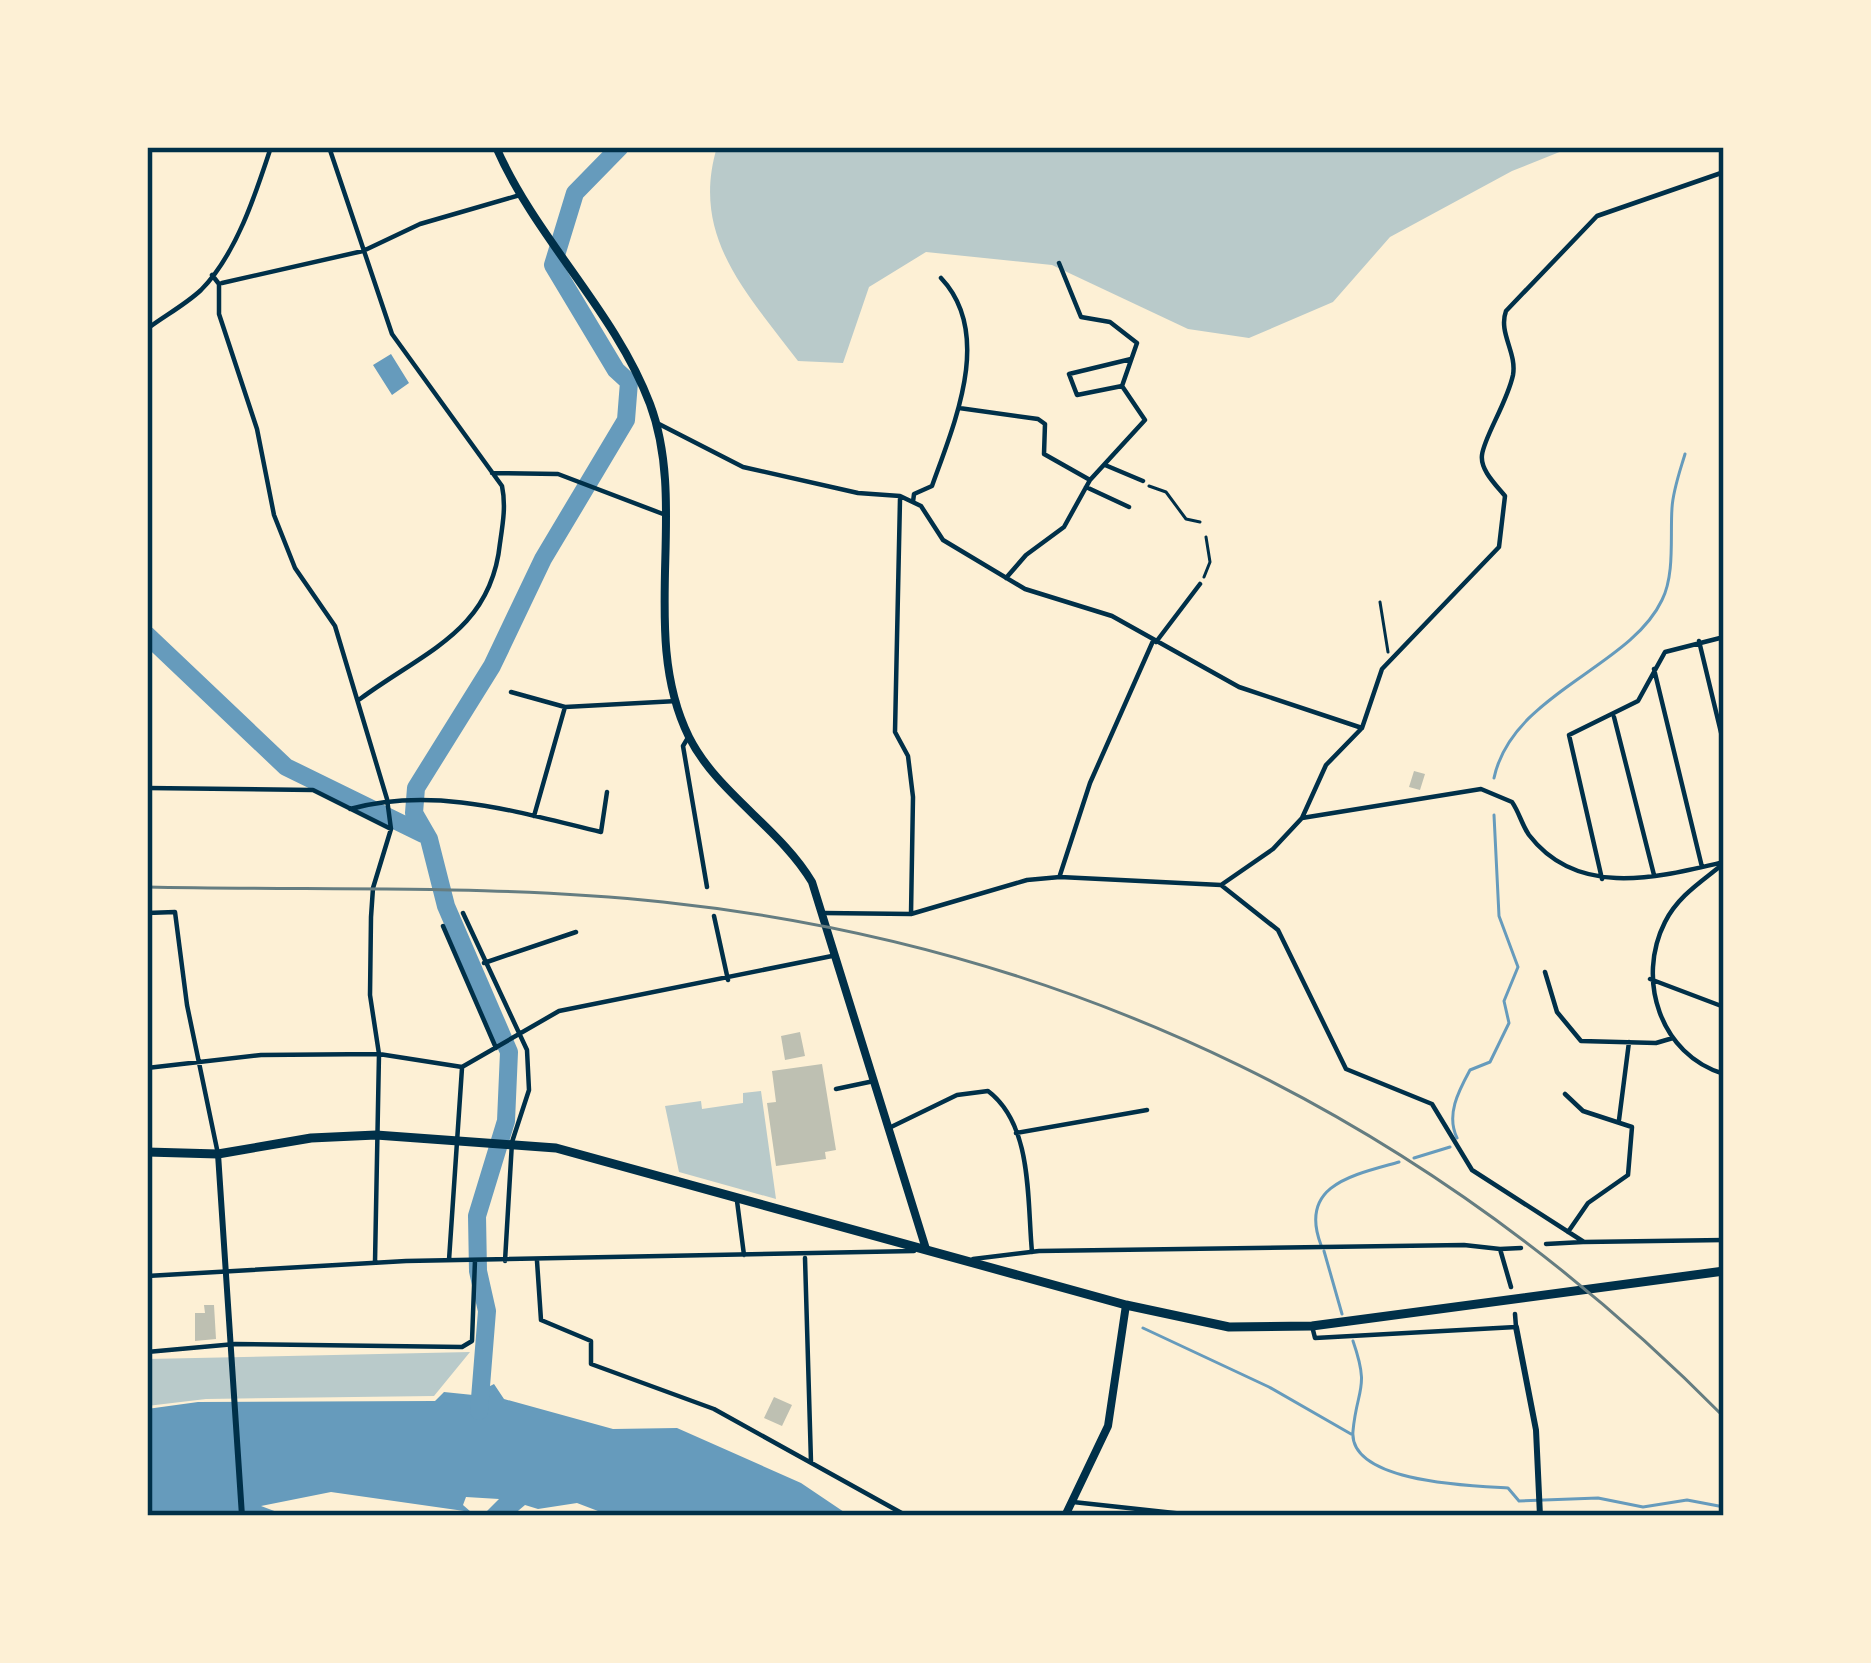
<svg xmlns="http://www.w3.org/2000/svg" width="1871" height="1663" font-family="'Space Grotesk',sans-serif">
	<rect width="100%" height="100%" fill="#fdf0d5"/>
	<path fill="#b9caca" d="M717 147H1572L1512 171 1390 237 1333 302 1249 338 1188 329 1052 265 926 252 869 287 843 363 798 361C747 293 690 237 717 147Z
		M761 1091 776 1199 679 1172 665 1106 701 1101 702 1109 743 1103V1093Z
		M470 1352 434 1396 206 1399 147 1406V1359Z"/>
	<path fill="#669bbc" d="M391 354 409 383 392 395 373 365Z
		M494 1384 504 1399 613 1429 677 1428 801 1483 850 1516 706 1512 611 1516 577 1503 538 1509 525 1505 512 1516H482L499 1499 466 1497 463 1505 471 1512 331 1492 261 1506 277 1512 331 1516H147V1409L198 1402 435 1401 444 1392 473 1395Z"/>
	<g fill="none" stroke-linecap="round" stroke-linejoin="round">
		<path stroke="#669bbc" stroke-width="3" d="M1494 778C1512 693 1630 668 1662 600 1675 574 1670 536 1672 508 1673 490 1680 471 1685 454
			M1457 1138C1446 1115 1458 1092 1470 1070L1490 1062 1509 1023 1504 1001 1518 967 1499 916 1494 815
			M1414 1158 1450 1147
			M1321 1245C1298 1185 1353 1175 1399 1162
			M1324 1251 1342 1314
			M1143 1328 1269 1387 1351 1434
			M1353 1341C1370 1390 1357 1387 1353 1431 1348 1483 1473 1486 1508 1488L1519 1501 1598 1498 1643 1507 1687 1500 1724 1507"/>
		<path stroke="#669bbc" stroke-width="18" d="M147 635 286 767 423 834
			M479 1411 487 1311 478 1271 477 1216 506 1121 509 1052 446 906 429 839 414 813 416 788 492 666 543 559 626 420 629 382 616 370 553 265 575 193 620 147"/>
	</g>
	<path fill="#bec0b2" d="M1414 771 1425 774 1420 790 1409 787Z
		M800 1032 805 1056 785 1060 781 1036Z
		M822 1064 836 1150 825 1152 826 1159 776 1166 767 1103 776 1102 772 1071Z
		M204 1305H214L216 1339 195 1341V1313H205Z
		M774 1397 792 1405 782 1426 764 1418Z"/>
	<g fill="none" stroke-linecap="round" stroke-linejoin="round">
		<path stroke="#003049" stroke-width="3" d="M1149 486 1166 492 1186 519 1200 522
			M1204 577 1210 562 1206 537
			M1380 602 1388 652"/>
		<path stroke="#003049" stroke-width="4.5" d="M329 147 392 334 502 486C506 505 503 523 500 543 491 631 425 651 360 699
			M212 275 219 284V314L257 429 274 515 295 568 335 626 387 799 391 829 373 888 371 917 370 995 379 1054 375 1262
			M222 283 363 251 420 224 520 195
			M147 329C164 316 185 305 201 290 236 255 256 193 271 147
			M1122 386 1077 395 1069 374 1131 359
			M959 408 1038 419 1045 424 1044 454 1090 480
			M657 423 743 467 858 493 900 496 921 506 943 540 1025 589 1112 616 1239 687 1362 728
			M1105 465 1143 481
			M492 473 558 474 663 514
			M1086 487 1129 507
			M900 499 895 732 908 756 913 797 911 914
			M913 502 914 494 932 486C954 424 994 334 941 278
			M1006 578 1026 555 1064 527 1090 480 1145 420 1122 386 1137 343 1110 322 1081 317 1059 263
			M1699 641 1724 745
			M1156 642 1200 584
			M1654 669 1702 867
			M511 692 565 707 677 701
			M1614 717 1654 875
			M689 736 683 746 707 887
			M147 788 313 790 391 829
			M350 809C435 786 517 812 601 832L607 792
			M534 816 565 707
			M1302 818 1481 789 1512 802C1519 812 1522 825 1529 835 1578 899 1659 877 1724 862
			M1723 864C1701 882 1678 896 1665 922 1636 979 1660 1055 1724 1074
			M1060 875 1090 783 1153 641
			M1602 879 1569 735 1638 701 1665 652 1724 637
			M1221 885 1273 849 1302 818 1326 765 1362 728 1382 669 1499 547 1505 496C1496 485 1480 470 1482 455 1484 437 1507 403 1513 375 1517 352 1498 333 1506 311L1597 216 1724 172
			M147 913 175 912 187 1005 218 1154
			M463 913 527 1050 529 1090 512 1142 505 1261
			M824 913 911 914 1027 880 1060 877 1221 885 1278 930 1346 1069 1432 1104 1472 1170 1584 1242 1724 1240
			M714 916 728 980
			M443 926 496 1048
			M484 963 576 932
			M1545 972 1557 1012 1581 1041 1656 1043 1673 1038
			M1650 979 1724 1007
			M147 1068 261 1055 379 1054 462 1067 559 1011 832 956
			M836 1089 874 1081
			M1565 1094 1583 1111 1632 1127 1628 1175 1588 1203 1568 1232
			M1619 1120 1629 1042
			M889 1128 957 1095 988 1091C1033 1125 1027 1200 1032 1252
			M1016 1133 1147 1110
			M737 1201 744 1255
			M1546 1244 1583 1242
			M1500 1249 1521 1248
			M805 1258 811 1462
			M973 1259 1039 1251 1464 1245 1500 1249 1511 1287
			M449 1260 462 1068
			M537 1261 541 1320 591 1341V1364L714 1409 907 1516
			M147 1276 406 1261 914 1251
			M1312 1326 1315 1338 1516 1327 1515 1314
			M147 1352 235 1344 462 1347 472 1341 475 1260
			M1073 1502 1202 1516"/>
		<path stroke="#003049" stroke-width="6" d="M218 1154 242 1516
			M1516 1327 1536 1430 1540 1516"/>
		<path stroke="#003049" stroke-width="8" d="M1065 1516 1108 1426 1126 1305"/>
		<path stroke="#003049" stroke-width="8" d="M496 147C536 239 615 311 650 404 689 508 638 634 689 737 717 793 780 828 812 882L926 1249"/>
		<path stroke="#003049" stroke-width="9" d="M147 1152 218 1154 311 1138 376 1135 556 1148 1126 1305 1229 1327 1312 1326 1724 1271"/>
		<path stroke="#657d81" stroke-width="3" d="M147 887C318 891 493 884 663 902 1076 946 1433 1122 1724 1417"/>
	</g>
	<rect width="1871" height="1663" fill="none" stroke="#fdf0d5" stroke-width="300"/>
	<rect x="150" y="150" width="1571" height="1363" fill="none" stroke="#003049" stroke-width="4.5"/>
</svg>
